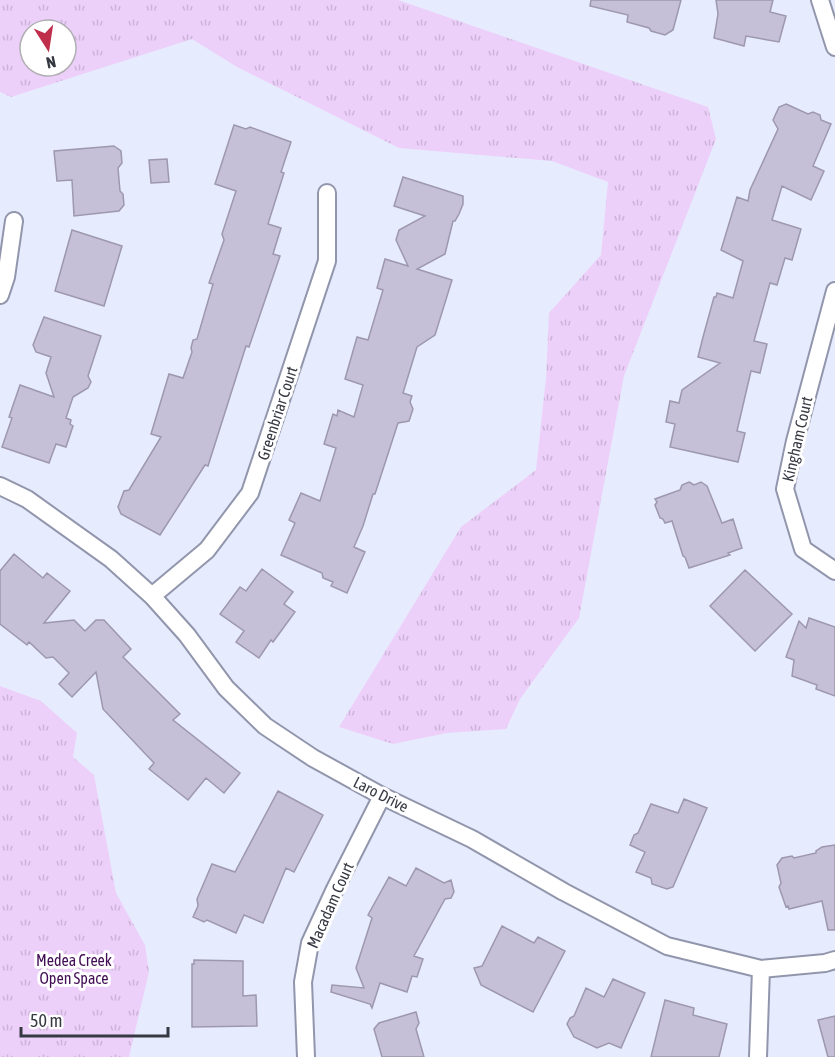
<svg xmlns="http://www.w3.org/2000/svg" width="835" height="1057" font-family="'Asap Condensed',sans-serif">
	<defs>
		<pattern id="grass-tufts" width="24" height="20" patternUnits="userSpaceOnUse" patternTransform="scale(1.5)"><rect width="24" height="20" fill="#edd0fa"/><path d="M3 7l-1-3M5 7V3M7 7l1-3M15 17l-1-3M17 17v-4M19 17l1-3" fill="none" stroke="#ccb3d8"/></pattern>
	</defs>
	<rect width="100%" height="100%" fill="#e7ebfe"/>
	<path fill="url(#grass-tufts)" fill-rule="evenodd" d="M0 0H398L708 107 716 139 624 376 579 618 520 699 506 729 447 733 393 744 339 727 461 527 536 470 546 378 549 313 601 255 608 182 552 161 399 148 237 67 192 39 11 97 0 92ZM30 30H66V66H30Z
		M0 686 41 701 77 733 73 757 94 775 116 893 145 945 149 972 129 1057H0Z"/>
	<path fill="#c5bfd7" stroke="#9d98ae" stroke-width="1.5" d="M591 0H681L673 30 665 35 651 31 649 28 627 22 628 15 590 6Z
		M716 0H773L770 12 786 16 779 42 746 36 744 46 714 38 718 14Z
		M786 104 808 114 813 112 820 115 821 120 831 124 813 166 824 171 811 200 782 186 772 220 801 229 792 260 785 258 777 285 770 283 754 341 767 344 760 373 751 371 737 431 745 433 738 462 670 447 675 424 666 422 670 401 679 403 682 390 720 363 698 357 703 337 714 297H716L717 293 733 298 743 261 721 250 737 197 748 201 750 190 778 129 773 120 779 107Z
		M234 125 246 129 250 127 291 142 281 172 284 173 268 224 281 228 273 254 280 256 249 347 246 346 208 466 205 465 160 535 121 514 118 507 124 491 129 490 161 437 151 434 169 374 183 378 192 352 191 348 193 340 197 339 213 284 209 283 224 240 222 234 236 191 215 184Z
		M114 146 121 151 122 163 118 168 120 191 123 194 124 205 119 211 74 216 72 180 57 181 54 151Z
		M167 159 169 182 151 183 149 160Z
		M403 177 463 196V204L459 214 455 221H453L445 254 417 269 452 280 435 335 417 347 403 393 412 396 410 402 413 409 409 421 398 423 375 494H373L363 526 354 547 365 552 347 593 331 586 333 582 323 578 322 573 281 555 295 523 289 520 301 493 320 501 336 448 324 444 333 414 337 416 338 410 354 417 363 385 345 379 357 337 368 340 383 290 377 288 385 259 408 266 396 240 399 230 425 216 394 206Z
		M72 230 122 246 104 306 55 291Z
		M44 317 101 336 88 376 91 382 88 388 73 397 66 418 71 420 70 424 73 426 66 447 56 444 49 463 2 447 12 418 9 417 20 385 54 397 46 373 51 357 36 352 33 345Z
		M689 482 694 485 701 482 707 486 722 523 733 519 742 548 728 553 730 555 689 568 685 557 683 556 672 521 665 523 663 519 660 518 655 505 657 502 655 499 680 490 682 485Z
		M14 554 43 578 47 573 70 591 44 623 74 620 85 631 96 620H104L131 649 123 657 180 714 173 720 240 773 224 793 206 778 188 800 149 769 154 763 103 709 96 672 72 697 59 684 69 673 53 657 46 658 29 642 27 645 0 624V571Z
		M262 569 293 592 284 604 295 612 273 642 271 640 259 658 236 642 244 631 220 614 240 587 246 591Z
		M745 570 792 614 755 651 710 606Z
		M809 618 835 627V696L816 689 817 685 792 676 794 660 786 657 799 621 806 628Z
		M278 791 323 815 294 872 286 868 263 923 244 915 236 933 207 920 204 922 193 917 198 906 197 899 212 864 235 872Z
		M684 799 707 808 673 887 667 889 652 884 651 878 636 872 645 852 630 845 634 835 638 833 651 804 678 813Z
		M835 845V930H828L822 901 789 909 788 906 786 907 779 887 781 883 777 865 782 858 792 856 794 858 816 853V851L822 847Z
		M416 868 444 883 451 880 454 892 451 898 445 899 414 956 423 959 417 977 412 976 407 992 380 983 372 1008 370 1004 331 992 332 985 364 988 356 968 372 918 368 915 389 877 406 886Z
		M502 926 534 943 538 937 565 951 533 1012 481 985 474 968 482 966Z
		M194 960 243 961V996L256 995 257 1026 192 1027V964H194Z
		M613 979 645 993 621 1048 609 1043 597 1048 574 1037 567 1024 570 1018 574 1016 586 988 604 997Z
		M665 1000 694 1008 693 1015 727 1024 719 1057H651Z
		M416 1012 419 1023 416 1029 424 1057H382L374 1029 379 1023Z
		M835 1016V1057H828L818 1020Z"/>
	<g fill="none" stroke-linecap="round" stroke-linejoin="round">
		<g stroke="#9296ac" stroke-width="20">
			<path id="street" d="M820 0 835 47
				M835 291 795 441 785 489 803 549 835 571
				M0 295 6 277 14 221
				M0 486 27 499 111 559 152 596 187 635 226 688 265 726 313 758 382 796 472 839 564 892 667 946 761 969 825 963 835 960
				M152 596 207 550 250 493 327 261V193
				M306 1057 303 982 310 943 335 889 382 796
				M758 1057 761 969"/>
		</g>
		<use href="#street" stroke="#fff" stroke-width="16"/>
	</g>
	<g text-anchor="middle" stroke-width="6" stroke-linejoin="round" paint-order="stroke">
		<g font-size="16" fill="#363842" stroke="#fff">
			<text transform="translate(277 413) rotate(-72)" y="6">Greenbriar Court</text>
			<text transform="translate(797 439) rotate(-77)" y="6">Kingham Court</text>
			<text transform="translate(381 794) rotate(27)" y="6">Laro Drive</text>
			<text transform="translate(330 905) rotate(-66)" y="6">Macadam Court</text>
		</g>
		<g font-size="16" fill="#420d54" stroke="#fff">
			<text x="74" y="966">Medea Creek<tspan x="74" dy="18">Open Space</tspan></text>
		</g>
	</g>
	<g transform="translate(48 48) rotate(168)"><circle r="28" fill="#ffffff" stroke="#afafb3" stroke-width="1.5"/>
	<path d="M0-4.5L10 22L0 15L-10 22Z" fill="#bf2f4c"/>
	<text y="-9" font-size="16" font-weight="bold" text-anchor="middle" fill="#363842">N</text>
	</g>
	<path d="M21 1027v9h147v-9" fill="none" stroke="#363842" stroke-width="3"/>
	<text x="30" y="1027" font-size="18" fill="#363842" stroke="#ffffff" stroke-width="4.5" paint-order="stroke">50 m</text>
</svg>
